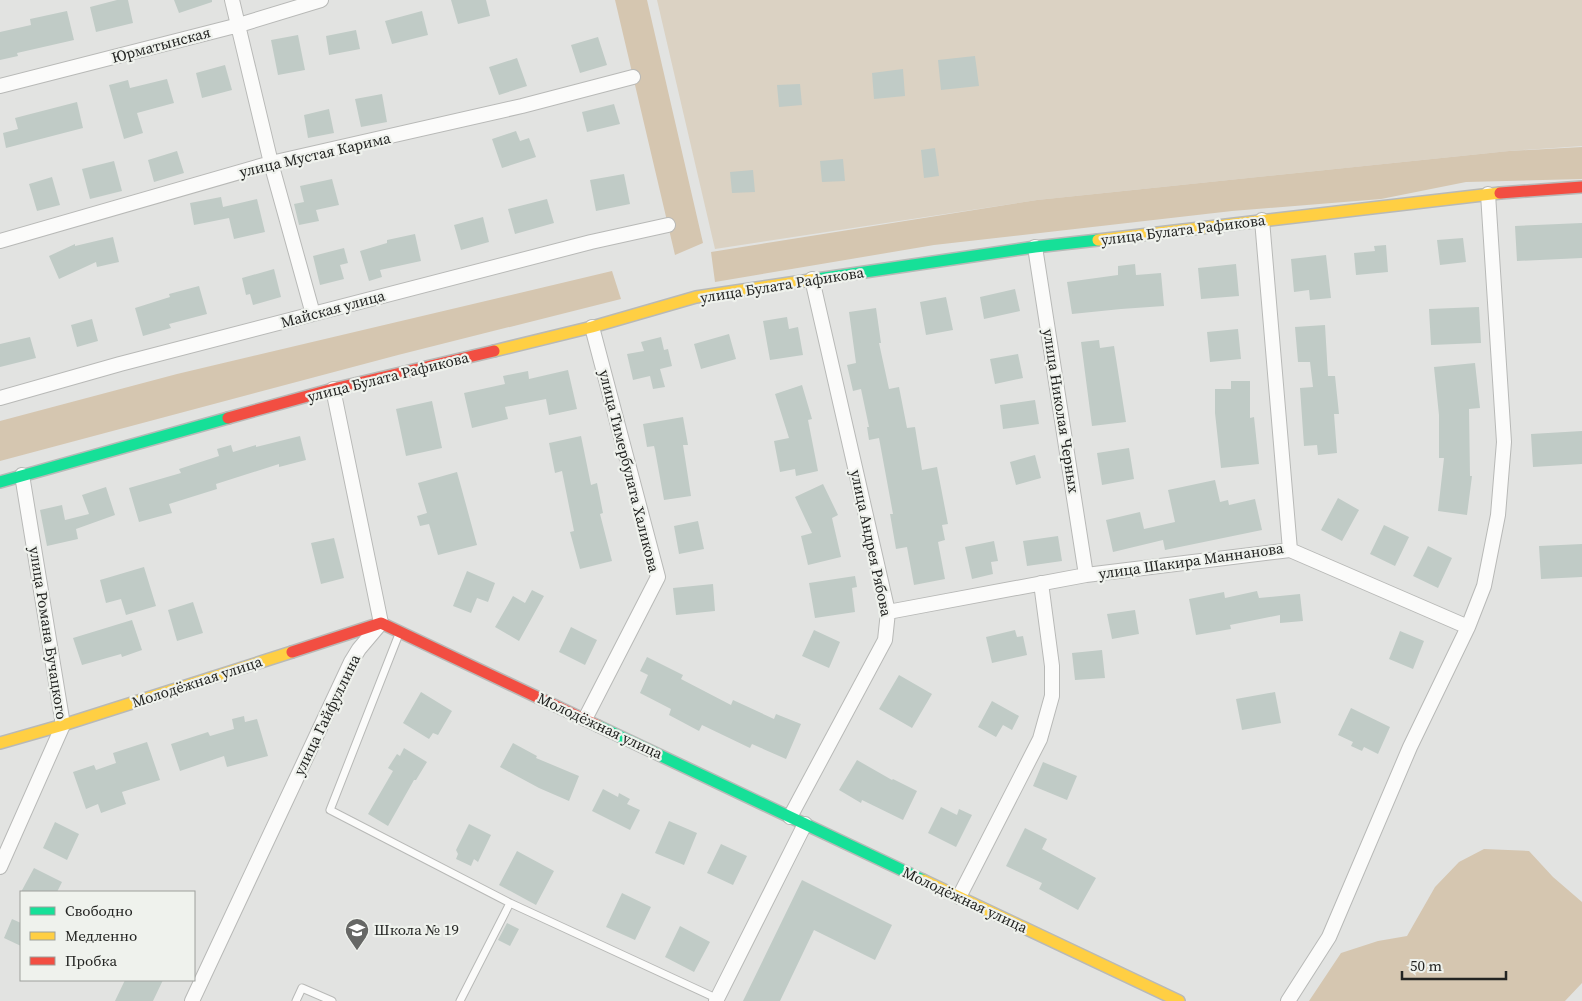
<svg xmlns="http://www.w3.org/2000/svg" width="1582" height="1001" font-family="'Source Serif 4',serif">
	<rect width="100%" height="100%" fill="#e2e3e1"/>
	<path fill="#dbd2c3" d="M657 0H1582V146L1509 151 1037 200 715 249Z"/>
	<path fill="#d5c6b0" d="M615 0H647L703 243 675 255Z
		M1582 147V179L1466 182 1381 199 1232 211 934 245 715 282 711 252 1037 200 1509 151Z
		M612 271 621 299 398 355 0 461V421L177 374Z
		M1484 849 1529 851 1553 877 1582 902V983L1565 1001H1309L1341 953 1378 941 1407 936 1435 887 1459 862Z"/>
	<path fill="#c0cbc6" d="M117 0H128L133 23 96 32 90 7Z
		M174 0H212V2L179 13Z
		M451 0H486L490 16 458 24Z
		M67 11 74 40 17 53 18 56 0 60V32L31 25 30 19Z
		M422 11 428 35 392 44 385 21Z
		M356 30 360 49 329 55 326 36Z
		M298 35 305 70 278 75 271 40Z
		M598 37 607 65 580 73 571 45Z
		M975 56 979 86 941 90 938 60Z
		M517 58 527 86 499 95 489 67Z
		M225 65 232 90 202 98 196 73Z
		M903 69 905 96 874 99 872 73Z
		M167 79 174 103 137 113 143 133 124 139 109 85 128 80 130 88Z
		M800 84 802 105 779 107 777 85Z
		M382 94 387 122 361 127 355 99Z
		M77 102 83 128 6 148 3 133 18 129 15 118Z
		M614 104 620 124 587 132 582 112Z
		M329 109 334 133 308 138 304 115Z
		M516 131 520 141 529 138 536 157 502 168 492 139Z
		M935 148 939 176 924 178 921 150Z
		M177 151 184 173 154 182 148 160Z
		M843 159 845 181 822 182 820 161Z
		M114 161 122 191 90 199 82 169Z
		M753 170 755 192 732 193 730 172Z
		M624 174 630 204 596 211 590 180Z
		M52 177 60 205 37 211 29 184Z
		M332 179 339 205 316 210 319 221 299 225 294 204 304 202 300 186Z
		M221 197 223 207 257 199 265 232 234 239 229 218 194 225 190 203Z
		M547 199 554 223 515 234 508 209Z
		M483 217 489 242 461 250 454 225Z
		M1582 223V258L1517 261 1515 226Z
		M415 234 421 261 380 270 382 277 369 281 360 251 387 243V240Z
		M113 237 119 262 97 267 96 262 59 279 49 256 75 244V246Z
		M1463 238 1466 262 1440 265 1437 240Z
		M1386 245 1388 272 1356 275 1354 253 1375 251 1374 246Z
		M344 248 348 263 340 265 344 279 320 285 313 256Z
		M1326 255 1331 298 1310 300 1309 290 1294 292 1291 259Z
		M1135 264 1136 275 1161 273 1164 306 1121 309 1072 314 1067 282 1118 275V266Z
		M1236 264 1239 296 1201 299 1198 268Z
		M274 269 281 297 253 305 250 294 246 295 242 278Z
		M199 286 207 314 169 324 171 328 143 336 135 308 170 297 169 294Z
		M1015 289 1020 311 984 319 980 297Z
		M946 297 953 330 926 335 920 302Z
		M1479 307 1481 343 1431 345 1429 309Z
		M876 308 881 343H879L889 389 899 387 907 428 915 427 922 470 937 467 948 524 942 525 945 540 938 542 945 579 914 585 907 547 896 549 890 514H893L879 438 869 440 867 427H869L861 389 853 391 847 365 856 363 849 312Z
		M787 317 789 329 798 327 803 355 770 360 763 321Z
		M92 319 98 341 77 347 71 325Z
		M1325 325 1328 376H1335L1339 414H1334L1337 453 1318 455 1317 445 1304 446 1300 388 1313 387 1310 362H1298L1295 327Z
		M1238 329 1241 359 1210 362 1207 332Z
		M729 334 736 359 701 369 694 344Z
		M30 337 36 358 0 367V344Z
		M661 337 664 350 668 349 672 366 660 369 665 387 653 389 650 376 633 380 627 354 644 351 641 342Z
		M1099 340 1100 348 1114 346 1126 422 1092 426 1081 342Z
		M1018 354 1023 378 995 384 990 359Z
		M1475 363 1480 408 1469 409 1470 476H1472L1467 515 1438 511 1444 458H1439V415L1434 367Z
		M568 370 577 409 549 415 546 399 505 407 508 419 472 428 464 393 505 384 503 376 528 371 529 379Z
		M1231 381H1250V418L1254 417 1259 464 1221 468 1215 413V389H1231Z
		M802 385 812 419 808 420 818 471 796 476 795 469 780 472 774 441 789 438 775 394Z
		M1035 400 1039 424 1003 429 1000 405Z
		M432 401 442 448 406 456 396 409Z
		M683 417 688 445H683L691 496 664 500 655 450 654 446 647 447 643 424Z
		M1582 431V464L1533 467 1531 434Z
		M300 436 306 460 279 467V464L216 484 217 489 169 504 172 513 139 522 129 488 181 473 179 469 219 456 217 449 231 445 233 452 256 445V447Z
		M581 436 591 485 597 483 603 513 600 514 612 561 580 569 570 532 574 531 562 471 555 473 549 443Z
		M1129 448 1134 479 1102 485 1097 453Z
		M1035 455 1041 478 1016 485 1010 462Z
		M457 472 477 545 438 555 429 524 420 526 417 516 427 513 418 483Z
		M1215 480 1220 502 1228 500 1229 505 1255 499 1262 530 1165 550 1163 540 1113 552 1106 520 1140 512 1144 529 1175 522 1168 490Z
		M823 484 838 515 832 518 841 557 808 565 801 536 812 533 795 497Z
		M106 487 115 515 76 529 78 539 47 546 40 510 62 505 65 520 89 514 82 495Z
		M1338 498 1359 510 1342 541 1321 530Z
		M698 521 704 549 679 554 674 526Z
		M1384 525 1409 537 1395 566 1370 554Z
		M1058 536 1062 561 1027 566 1023 541Z
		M334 538 344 578 321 584 311 543Z
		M994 541 998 561 991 562 993 574 972 579 965 547Z
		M1582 544V577L1541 579 1539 546Z
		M1428 546 1452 558 1438 588 1413 576Z
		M144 567 156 606 126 615 121 599 106 603 100 580Z
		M467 571 495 583 488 602 477 598 471 613 453 606Z
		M855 576 857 587 852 588 855 612 815 618 809 583Z
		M713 584 715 611 676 615 673 588Z
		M532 590 544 596 519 641 495 627 513 596 525 603Z
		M1257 591 1259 598 1300 594 1303 621 1280 623V615L1230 625 1231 629 1196 635 1189 599 1224 592 1225 598Z
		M193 602 203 633 177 641 168 610Z
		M1135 610 1139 634 1112 639 1107 614Z
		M132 620 142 650 122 657 121 654 82 665 73 638Z
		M571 627 597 640 585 665 559 652Z
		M814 630 840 642 829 668 802 656Z
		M1015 630 1017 637 1023 636 1027 655 992 663 986 637Z
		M1400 631 1424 641 1413 669 1389 659Z
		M1102 650 1105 678 1075 680 1072 653Z
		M647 657 683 675 681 679 731 705 733 700 774 719 776 714 801 724 786 759 752 744 750 748 702 725 699 731 669 715 671 709 640 693 648 675 640 671Z
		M899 675 932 694 912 728 879 709Z
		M421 692 452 711 438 735 433 733 429 739 403 723Z
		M1275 692 1281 723 1242 730 1236 699Z
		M992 701 1019 716 1012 730 1003 725 996 737 978 727Z
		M1351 708 1390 727 1378 754 1364 747 1362 751 1351 746 1353 742 1338 735Z
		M244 716 245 722 257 719 268 756 227 767 224 756 180 771 171 744 208 732 210 736 234 729 232 719Z
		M147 742 160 780 122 792 126 804 101 813 98 804 86 809 73 772 94 765 96 770 116 763 113 753Z
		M513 743 537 756 536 758 579 776 569 801 539 788 500 767Z
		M404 748 427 762 416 780H414L388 826 368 814 393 771 388 768 397 754 400 756Z
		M857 760 892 780 893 779 917 791 903 820 862 800 861 803 839 790Z
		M1043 762 1077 776 1067 800 1033 786Z
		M603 789 618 797 619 793 630 799 627 804 640 810 630 830 592 811Z
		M941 807 957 815 959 809 972 815 956 847 928 833Z
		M669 821 697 833 684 865 655 853Z
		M55 822 79 834 67 860 43 848Z
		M469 824 491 835 478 862 474 859 471 866 456 859 458 854 456 850Z
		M1025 828 1047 839 1042 849 1096 878 1078 910 1039 889 1042 883 1006 866Z
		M721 844 747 856 733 885 707 873Z
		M517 851 554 871 536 905 499 885Z
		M34 868 62 882 57 892H21Z
		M802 880 892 925 875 960 814 930 780 1001H743Z
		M622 893 651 907 635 940 606 927Z
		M12 919 21 923V946L4 938Z
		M507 923 519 929 510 946 498 940Z
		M680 926 710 942 694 972 665 957Z
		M125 980H163L153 1001H115Z"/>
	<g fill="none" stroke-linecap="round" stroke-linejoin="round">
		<g stroke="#b8b9b7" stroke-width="9">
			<path id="lane" d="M399 634 330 810 510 903 718 999
				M296 1001 302 988 332 1001
				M460 1001 510 903"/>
		</g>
		<g stroke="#b8b9b7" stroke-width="16">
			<path id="street" d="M232 0 271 163 313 314
				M0 86 239 25 321 0
				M0 241 271 163 522 106 633 77
				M1035 247 1086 575
				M0 398 120 364 591 242 668 225
				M1290 550 1468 627
				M888 612 1086 575 1290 550 1262 220
				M585 719 658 577 592 327
				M790 817 885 640 888 612 812 279
				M0 867 63 725 22 475
				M959 897 1040 739 1052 696V666L1041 583
				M192 1001 351 662 359 649 381 623 333 389
				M716 1001 805 824
				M1288 1001 1329 937 1410 747 1468 627 1484 586 1498 515 1504 442 1488 194"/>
		</g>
		<g stroke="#b8b9b7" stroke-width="14">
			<path id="fast" d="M817 279 1035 247 1098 240
				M0 482 228 418
				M598 726 923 880"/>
		</g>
		<g stroke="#b8b9b7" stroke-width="14">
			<path id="slow" d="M1098 240 1500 193
				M494 351 592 327 696 297 817 279
				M0 743 63 725 292 652
				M923 880 1179 1001"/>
		</g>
		<g stroke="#b8b9b7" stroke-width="14">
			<path id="jam" d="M1500 193 1582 187
				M228 418 333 389 494 351
				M292 652 381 623 598 726"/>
		</g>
		<use href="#lane" stroke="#fbfbfa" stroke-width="7"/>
		<use href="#street" stroke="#fbfbfa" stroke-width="14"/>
		<use href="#fast" stroke="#16e098" stroke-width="11"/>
		<use href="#slow" stroke="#ffcf43" stroke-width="11"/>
		<use href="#jam" stroke="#f24e42" stroke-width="11"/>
	</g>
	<defs>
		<g id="school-pin" transform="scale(1.25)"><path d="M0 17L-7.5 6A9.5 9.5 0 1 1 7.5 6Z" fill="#666765" stroke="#eff2ed"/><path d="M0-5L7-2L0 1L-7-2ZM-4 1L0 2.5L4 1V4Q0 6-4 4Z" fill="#fff"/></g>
	</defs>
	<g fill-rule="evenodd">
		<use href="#school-pin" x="357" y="930"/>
	</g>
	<g text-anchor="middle" stroke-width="4.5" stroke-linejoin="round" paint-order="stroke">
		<g font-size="15" fill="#232422" stroke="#eff2ed">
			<text transform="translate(161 45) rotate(-15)" y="5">Юрматынская</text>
			<text transform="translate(315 155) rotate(-13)" y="5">улица Мустая Карима</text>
			<text transform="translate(1183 230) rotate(-7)" y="5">улица Булата Рафикова</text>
			<text transform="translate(782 285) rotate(-9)" y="5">улица Булата Рафикова</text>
			<text transform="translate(333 309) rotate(-15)" y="5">Майская улица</text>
			<text transform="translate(388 377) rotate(-14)" y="5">улица Булата Рафикова</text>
			<text transform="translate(1061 411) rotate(81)" y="5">улица Николая Черных</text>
			<text transform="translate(629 471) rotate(76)" y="5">улица Тимербулата Халикова</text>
			<text transform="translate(871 543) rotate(78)" y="5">улица Андрея Рябова</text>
			<text transform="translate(1191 561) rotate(-8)" y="5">улица Шакира Маннанова</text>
			<text transform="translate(48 633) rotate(81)" y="5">улица Романа Бучацкого</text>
			<text transform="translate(197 682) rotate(-18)" y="5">Молодёжная улица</text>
			<text transform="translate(327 715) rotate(-64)" y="5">улица Гайфуллина</text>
			<text transform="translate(600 726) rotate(25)" y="5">Молодёжная улица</text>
			<text transform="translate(965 900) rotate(25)" y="5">Молодёжная улица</text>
		</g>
		<g font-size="15" fill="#232422" stroke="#eff2ed" text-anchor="start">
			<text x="374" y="935">Школа № 19</text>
		</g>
	</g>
	<rect x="20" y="891" width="175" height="90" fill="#eff2ed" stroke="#9da09c"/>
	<rect x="30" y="907" width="25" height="8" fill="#16e098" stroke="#9da09c"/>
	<text x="65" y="916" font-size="15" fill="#232422">Свободно</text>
	<rect x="30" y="932" width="25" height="8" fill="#ffcf43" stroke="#9da09c"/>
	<text x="65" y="941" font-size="15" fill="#232422">Медленно</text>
	<rect x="30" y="957" width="25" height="8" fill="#f24e42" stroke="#9da09c"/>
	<text x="65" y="966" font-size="15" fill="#232422">Пробка</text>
	<path d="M1402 971v8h104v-8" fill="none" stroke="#232422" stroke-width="2.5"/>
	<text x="1410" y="971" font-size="15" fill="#232422" stroke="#eff2ed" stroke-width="4" paint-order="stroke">50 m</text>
</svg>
